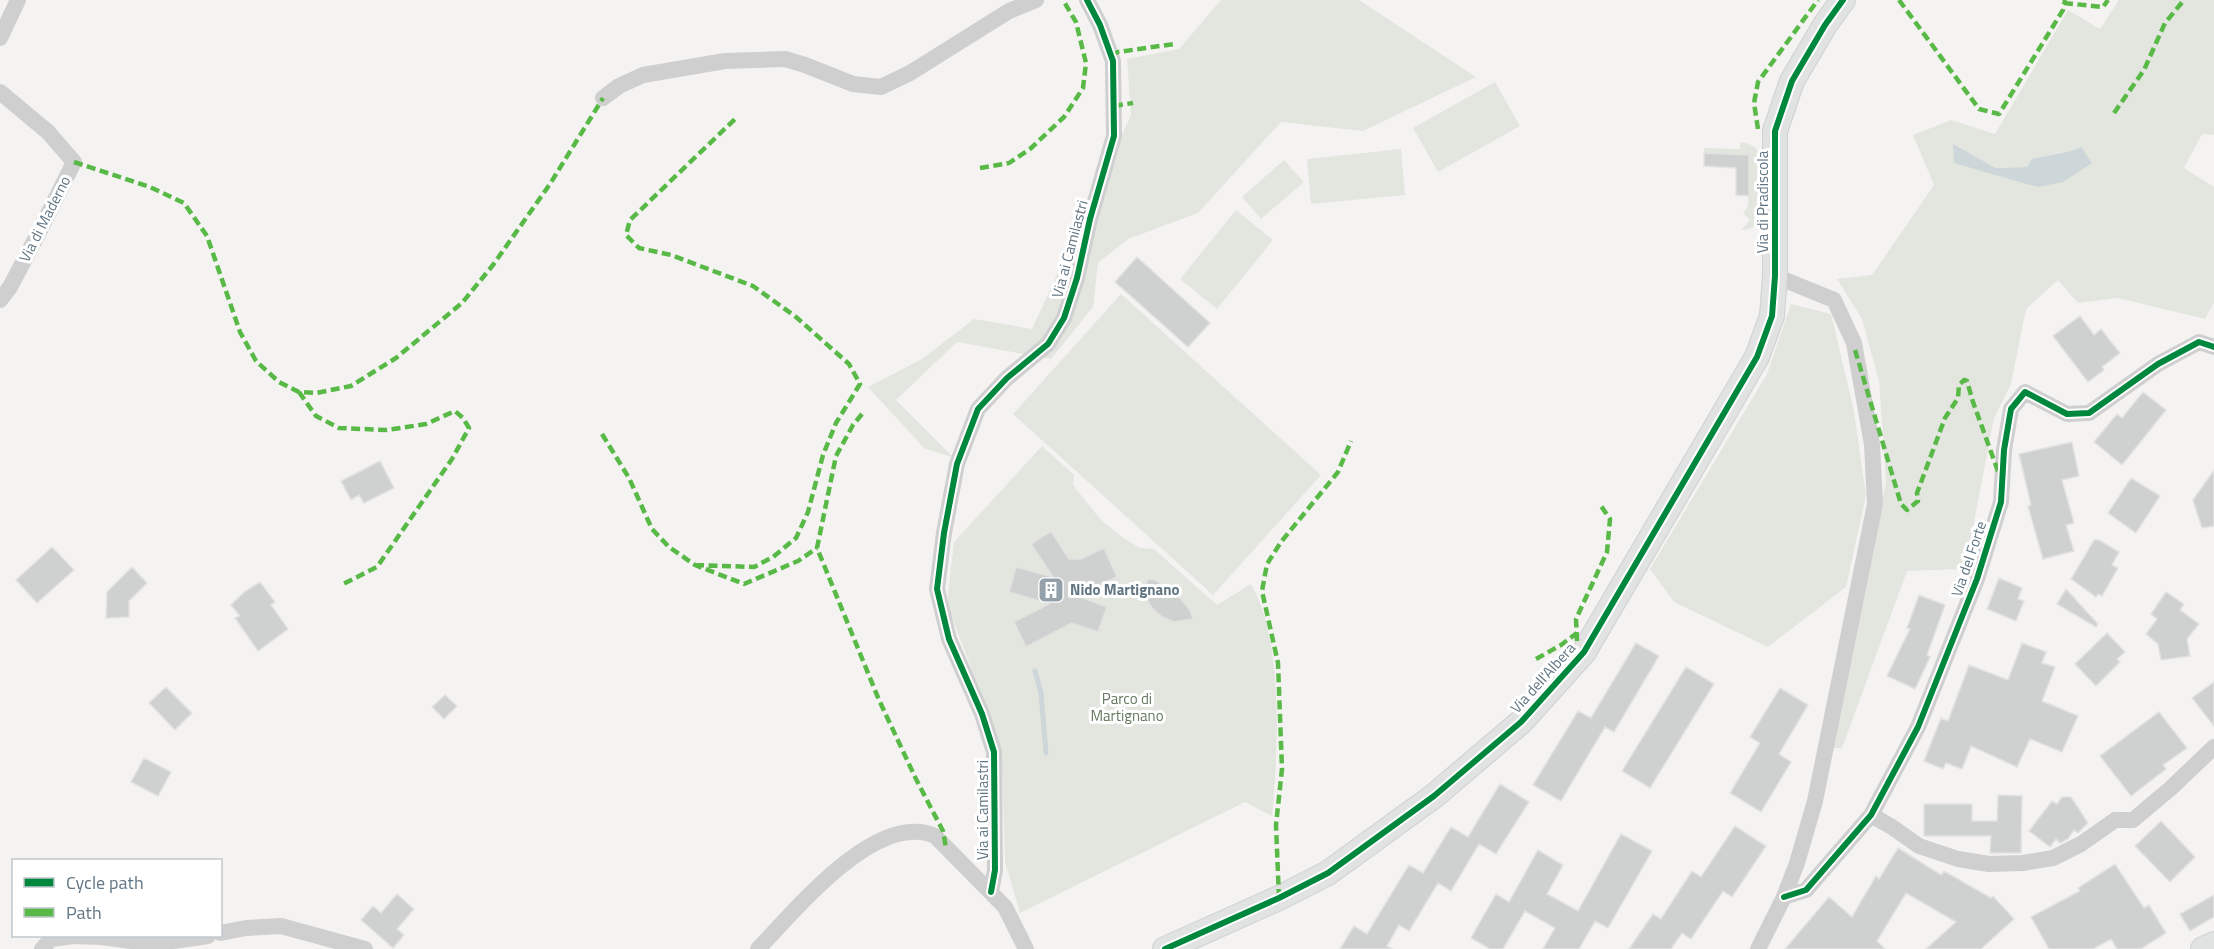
<svg xmlns="http://www.w3.org/2000/svg" width="2214" height="949" font-family="'Titillium Web',sans-serif">
	<rect width="100%" height="100%" fill="#f4f3f1"/>
	<path fill="#e3e6df" fill-rule="evenodd" d="M1221 0H1359L1476 77 1363 131 1281 122 1198 213 1128 239 1098 263 1093 307 1051 359 957 342 896 400 953 457 925 449 868 387 922 359 974 319 1032 329 1131 115 1127 59 1179 49Z
		M2119 0H2214V135L2202 134 2184 168 2214 187V303L2205 319 2118 298 2078 303 2058 280 2026 309 2011 384 1994 418 1965 569 1907 571 1842 748H1833L1856 638 1886 481 1879 381 1862 319 1837 279 1872 275 1934 185 1913 135 1951 120 1995 134 2068 10 2100 29ZM1953 144 1996 168 2027 167 2052 154 2070 151 2081 147 2037 187 2001 176Z
		M1495 82 1520 126 1438 172 1413 128Z
		M1740 142C1750 143 1758 147 1761 158L1760 219C1755 227 1751 230 1741 230L1750 220 1743 213 1748 206 1749 155 1704 153V148L1740 149Z
		M1401 149 1405 195 1311 204 1307 159Z
		M1284 160 1304 182 1261 219 1242 197Z
		M1236 210 1273 240 1217 309 1180 279Z
		M1121 294 1321 475 1213 595 1013 414Z
		M1791 304 1831 314 1854 411 1866 496 1846 587 1768 647 1674 602 1650 569 1767 374Z
		M1042 446 1074 475 1073 484 1076 489 1101 520 1122 537 1140 548 1154 549 1217 605 1251 584C1284 640 1278 752 1272 816L1245 802 1020 913 1005 862 1002 767 988 713 947 604 954 542Z"/>
	<path fill="#cdd6d8" d="M1953 144 1996 168 2027 167 2032 159 2070 151 2081 147 2092 163 2063 182 2037 187 1954 163Z"/>
	<g fill="none" stroke-linecap="round" stroke-linejoin="round">
		<path stroke="#cdd6d8" stroke-width="5" d="M1035 671 1041 693 1046 753"/>
	</g>
	<path fill="#cfd0d0" stroke="#e2e2e1" stroke-width="1.5" d="M1704 153 1749 155V196L1736 195V168L1704 166Z
		M1137 257 1210 323 1188 347 1115 282Z
		M2080 316 2094 335 2101 329 2120 353 2102 367 2104 370 2088 382 2053 336Z
		M2143 392 2166 410 2122 465 2094 442 2117 414 2122 418Z
		M2072 442 2079 476 2062 480 2074 523 2066 525 2074 551 2043 559 2028 506 2031 505 2019 454Z
		M380 461 394 488 364 503 359 495 351 500 341 481Z
		M2214 470V526L2202 528 2193 500Z
		M2131 478 2160 496 2136 533 2108 513Z
		M1051 531 1069 559H1081L1104 548 1117 577 1075 595 1107 607 1098 632 1072 623 1026 647 1014 622 1049 604 1009 592 1016 567 1053 577 1031 544Z
		M2094 540H2099L2119 552 2112 565 2118 568 2102 596 2098 594 2096 597 2071 579Z
		M52 547 74 570 37 603 16 580Z
		M132 567 147 583 129 601V617L106 618 107 592Z
		M1999 578 2022 588 2018 599 2024 601 2016 621 1987 609Z
		M1147 579 1155 580 1175 592 1190 610 1193 619 1174 622 1162 617 1152 608 1146 598Z
		M260 582 275 602 271 605 288 629 258 651 235 618 240 616 231 605 244 592Z
		M2066 589 2098 624 2096 627 2057 604Z
		M2166 592 2184 604 2180 610 2199 624 2187 639 2190 656 2161 660 2158 644 2146 634 2157 619 2151 614Z
		M1919 595 1945 605 1927 655 1930 657 1915 689 1887 676 1910 629 1907 628Z
		M2107 633 2125 652 2117 659 2120 662 2096 686 2075 664Z
		M1636 643 1659 656 1614 732 1605 727 1561 801 1533 785 1578 711 1591 718Z
		M2022 643 2046 652 2042 663 2055 667 2042 701 2078 716 2062 752 2030 739 2017 767 1971 746 1962 769 1946 763 1943 769 1924 761 1941 718 1948 721 1969 665 2008 680Z
		M1686 667 1714 684 1650 788 1622 771Z
		M2214 682V726L2192 698Z
		M166 687 192 713 175 730 149 703Z
		M1780 688 1808 705 1779 754 1791 762 1761 812 1730 793 1760 743 1750 737Z
		M445 695 457 706 444 719 432 707Z
		M2159 712 2187 748 2163 765 2166 769 2131 796 2100 756Z
		M144 758 171 772 158 796 131 782Z
		M1500 784 1529 802 1496 854 1479 844 1451 891 1438 883 1409 931 1399 925 1387 946 1392 949H1340L1354 926 1367 934 1409 865 1423 873 1451 827 1468 837Z
		M1998 795 2022 796 2021 853H1990L1991 836H1924V804H1972V821H1997Z
		M2062 797H2071L2088 823 2078 833 2074 830 2068 839 2060 843 2056 839 2050 847 2029 831 2052 801 2057 804Z
		M2161 821 2195 857 2170 882 2135 846Z
		M1735 826 1766 846 1732 897 1723 891 1691 939 1682 933 1671 949H1629L1653 914 1661 919 1692 871 1701 877Z
		M1621 834 1652 851 1608 928 1595 921 1579 949H1543L1555 928 1525 911 1503 949H1490L1471 938 1496 894 1509 902 1538 850 1563 865 1547 894 1578 911Z
		M1898 848 1941 875 1944 871 1991 898 1993 896 2014 919 1981 949H1926L1956 922 1906 893 1877 941 1885 949H1785L1829 897 1852 917 1876 876 1879 879Z
		M2115 864 2144 908 2149 905 2166 933 2141 949H2117L2111 939 2093 949H2049L2031 917 2080 891 2078 888Z
		M397 894 414 909 397 929 404 935 393 948 361 920 373 906 381 913Z
		M2214 895V917L2190 931 2180 914Z"/>
	<g fill="none" stroke-linecap="round" stroke-linejoin="round">
		<g stroke="#ced0d1" stroke-width="26">
			<path id="secondary" d="M1165 949 1279 898 1328 873 1434 796 1521 722 1584 652 1757 357 1772 316 1775 276V131L1792 81 1825 25 1843 0
				M2203 949 2214 944"/>
		</g>
		<path stroke="#cfcfd0" stroke-width="16" d="M0 38 18 0
			M0 92 48 132 74 162 38 234 10 287 0 300
			M603 98 619 86 643 75 725 61 785 59 805 65 853 84 881 87 910 73 1009 11 1036 0
			M1871 815 1892 827 1919 846 1958 859 1989 864 2023 863 2053 858 2081 844 2115 820H2133L2171 788 2214 747
			M991 892 995 870 994 752 982 714 949 639 937 589 944 533 957 464 978 409 1007 378 1048 344 1064 318 1077 278 1090 219 1114 136 1113 61 1100 25 1087 0
			M1784 897 1806 890 1871 815 1918 727 1977 579 2001 502 2004 450 2011 409 2025 392 2067 414 2089 413 2158 364 2199 342 2214 347
			M220 933 246 928 281 926 365 949
			M42 949 51 939 74 936 102 937 153 944 208 936
			M758 949C794 912 876 810 935 836L1005 907 1026 949
			M1758 949 1784 897 1797 863 1815 801 1875 504 1872 444 1854 343 1834 300 1775 276"/>
		<use href="#secondary" stroke="#e1e2e2" stroke-width="24"/>
		<path stroke="#58b947" stroke-width="4.5" stroke-dasharray="9 4.5" stroke-linecap="butt" d="M1899 0 1979 109 1999 114 2063 10 2065 0
			M2064 3 2103 7 2108 0
			M1111 55 1118 52 1174 44
			M1114 106 1133 103
			M2114 113 2144 70 2165 23 2184 0
			M1758 129 1754 103 1758 82 1818 0
			M74 162 150 187 184 203 207 236 240 332 256 361 279 382 299 392 316 393 351 386 396 358 462 303 493 265 550 184 603 98
			M980 168 1009 163 1030 149 1064 117 1083 88 1086 63 1076 22 1063 0
			M1855 350 1901 504 1907 510 1918 501 1917 493 1945 418 1958 398 1959 385 1964 380 1967 381 1973 402 1999 474
			M299 392 316 416 339 428 387 430 426 424 455 411 463 418 469 428 452 459 377 567 341 585
			M862 414 853 425 836 456 817 548 879 700 916 779 943 831 946 848
			M602 434 629 478 652 529 669 547 695 565 744 584 798 561 817 548
			M695 565 754 567 773 557 796 538 808 512 823 455 836 423 860 384 849 364 796 317 753 286 671 255 639 248 626 235 630 220 735 119
			M1577 641 1576 619 1607 552 1610 519 1601 506
			M1536 659 1561 645 1577 633
			M1279 898 1276 825 1282 769 1278 663 1262 591 1267 564 1281 542 1338 472 1351 441"/>
		<g stroke="#fff" stroke-width="10">
			<path id="cycleway" d="M991 892 995 870 994 752 982 714 949 639 937 589 944 533 957 464 978 409 1007 378 1048 344 1064 318 1077 278 1090 219 1114 136 1113 61 1100 25 1087 0
				M1784 897 1806 890 1871 815 1918 727 1977 579 2001 502 2004 450 2011 409 2025 392 2067 414 2089 413 2158 364 2199 342 2214 347
				M1165 949 1279 898 1328 873 1434 796 1521 722 1584 652 1757 357 1772 316 1775 276V131L1792 81 1825 25 1843 0"/>
		</g>
		<use href="#cycleway" stroke="#00873e" stroke-width="6"/>
	</g>
	<defs>
		<g id="building-square" transform="scale(1.35)"><rect x="-9" y="-9" width="18" height="18" rx="4" fill="#94a1aa" stroke="#fff"/><path d="M-4-6H4V6H1V3H-1V6H-4ZM-2.5-4.3h1.7v1.8h-1.7ZM.8-4.3h1.7v1.8H.8ZM-2.5-1h1.7V.8h-1.7ZM.8-1h1.7V.8H.8Z" fill="#fff"/></g>
	</defs>
	<g fill-rule="evenodd">
		<use href="#building-square" x="1051" y="590"/>
	</g>
	<g text-anchor="middle" stroke-width="6" stroke-linejoin="round" paint-order="stroke">
		<g font-size="15" fill="#617583" stroke="#fff">
			<text transform="translate(1763 202) rotate(-90)" y="5">Via di Pradiscola</text>
			<text transform="translate(45 219) rotate(-63)" y="5">Via di Maderno</text>
			<text transform="translate(1070 249) rotate(-75)" y="5">Via ai Camilastri</text>
			<text transform="translate(1969 559) rotate(-71)" y="5">Via del Forte</text>
			<text transform="translate(1543 678) rotate(-48)" y="5">Via dell'Albera</text>
			<text transform="translate(983 810) rotate(-90)" y="5">Via ai Camilastri</text>
		</g>
		<g font-size="15" font-weight="bold" fill="#617583" stroke="#fff" text-anchor="start">
			<text x="1070" y="595">Nido Martignano</text>
		</g>
		<g font-size="15" fill="#667a60" stroke="#fff">
			<text x="1127" y="704">Parco di<tspan x="1127" dy="17">Martignano</tspan></text>
		</g>
	</g>
	<rect x="12" y="859" width="210" height="78" fill="#ffffff" stroke="#c0c8cd" stroke-width="1.5"/>
	<rect x="24" y="878" width="30" height="9" fill="#00873e" stroke="#c0c8cd" stroke-width="1.5"/>
	<text x="66" y="889" font-size="18" fill="#617583">Cycle path</text>
	<rect x="24" y="908" width="30" height="9" fill="#58b947" stroke="#c0c8cd" stroke-width="1.5"/>
	<text x="66" y="919" font-size="18" fill="#617583">Path</text>
</svg>
